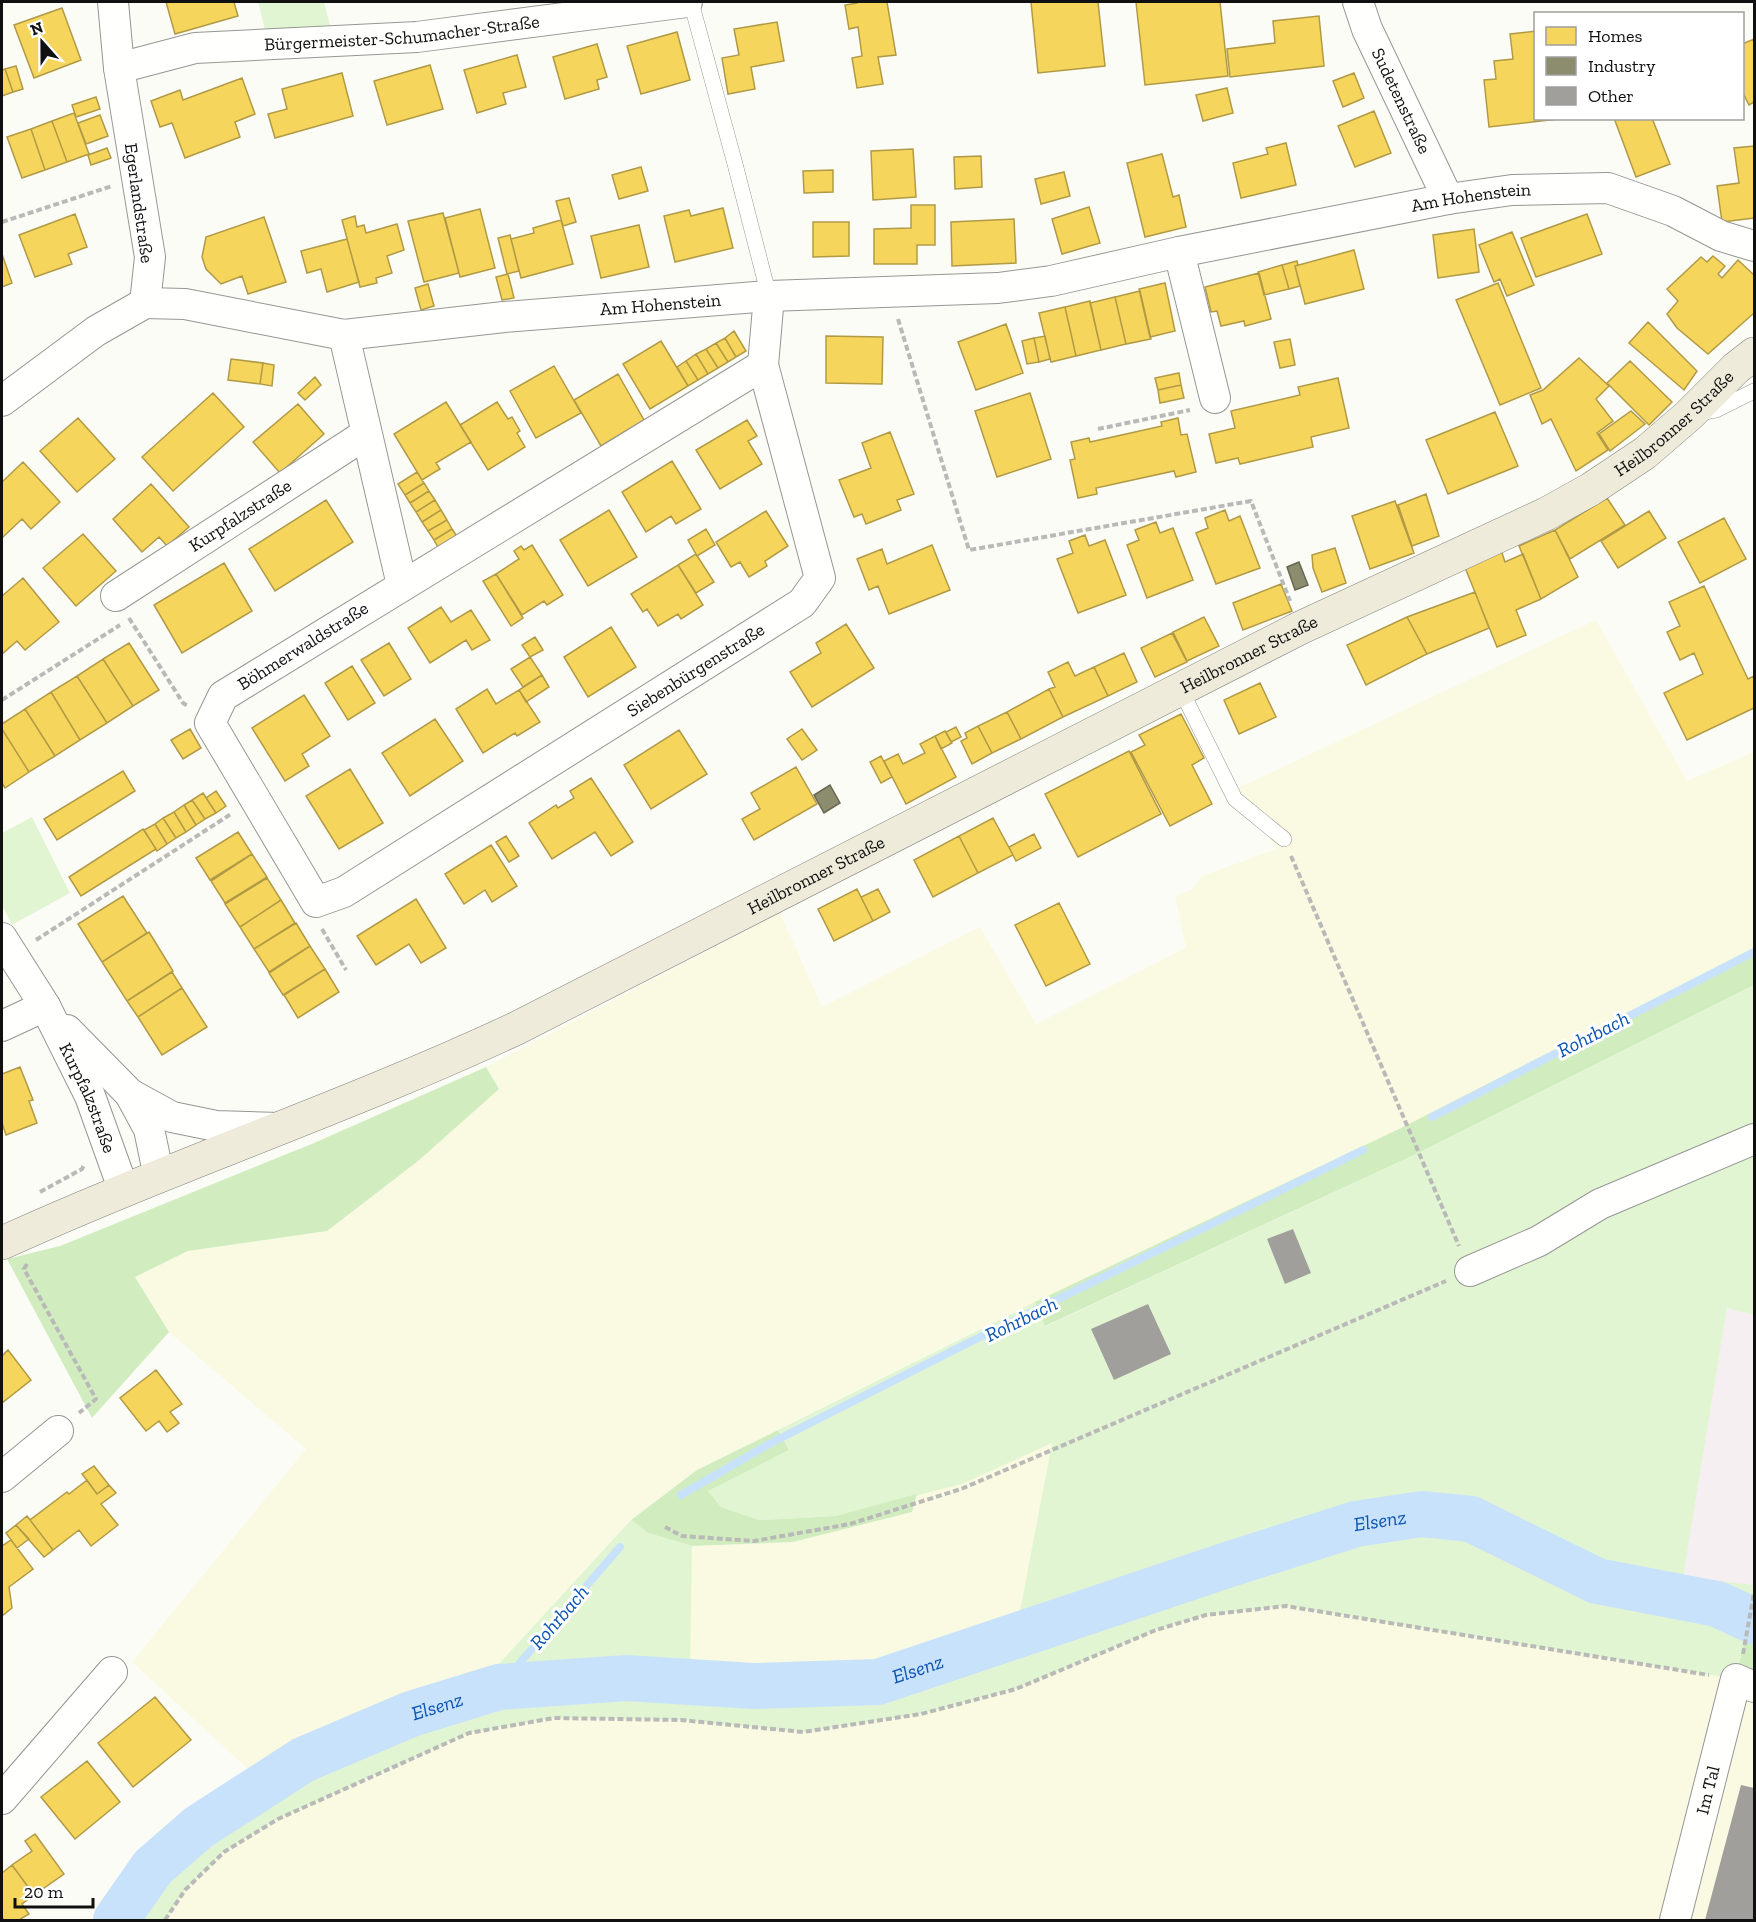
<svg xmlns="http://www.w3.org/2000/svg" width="1756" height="1922" font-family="'Zilla Slab',serif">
	<rect width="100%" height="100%" fill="#fcfcf6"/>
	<path fill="#f5eff2" d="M1727 1307 1754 1315V1585L1682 1578Z"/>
	<path fill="#f9fae1" d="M1596 620 1687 781 1754 752V948L1401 1128 989 1324 697 1470 631 1520 493 1670 411 1702 261 1781 132 1662 306 1449 169 1332 135 1277 188 1251 327 1231 498 1089 486 1067 780 913 822 1007 980 927 1036 1024 1186 948 1175 896 1191 890 1202 876 1277 849 1236 789Z
		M1052 1442 1018 1627 889 1664 689 1673 692 1546 793 1542 912 1512 917 1494 962 1484Z
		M1286 1606 1736 1679 1754 1687V1920H165L185 1890 224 1852 278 1819 469 1733 554 1718 681 1720 803 1732 921 1714 1016 1689 1156 1630 1206 1615Z"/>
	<path fill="#e2f5d3" d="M258 2H324L330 25 266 34Z
		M32 817 70 893 12 925 2 905V833Z
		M1754 985V1315L1727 1308 1683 1577 1754 1585V1592L1736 1679 1286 1606 1206 1615 1156 1630 1016 1689 921 1714 803 1732 681 1720 554 1718 469 1733 278 1819 224 1852 185 1890 165 1920H109L151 1860 209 1814 261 1781 411 1702 493 1670 631 1520 648 1533 692 1546 690 1673 889 1664 1017 1627 1052 1443 962 1484 835 1516 760 1520 721 1507 707 1491 789 1450 778 1430 1035 1302 1046 1326 1412 1156Z"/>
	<path fill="#d1edc0" d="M1754 948V985L1412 1156 1045 1326 1035 1302 1401 1128Z
		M486 1067 499 1089 418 1161 327 1231 188 1251 135 1277 169 1332 92 1418 7 1259 60 1246 314 1143Z
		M778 1430 789 1450 708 1491 721 1507 760 1520 835 1516 917 1494 912 1512 793 1542 692 1546 648 1533 631 1520 697 1470Z
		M1754 1592V1687L1736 1679Z"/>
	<path fill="#f6d55c" stroke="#b19a45" stroke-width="1.5" d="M166 2H234L238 16 175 34Z
		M857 2H887L896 55 878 57 883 84 857 88 852 58 862 56 858 27 849 29 845 5 857 3Z
		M1031 2H1098L1105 66 1038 73Z
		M1136 2H1220L1228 76 1145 85Z
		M62 8 81 60 34 78 14 25Z
		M1319 16 1324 66 1230 77 1227 49 1275 43 1273 21Z
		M777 22 784 61 751 67 755 89 728 94 722 58 739 55 734 29Z
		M1536 31V118L1558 119 1489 127 1484 80 1496 79 1494 61 1513 59 1510 34Z
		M677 32 690 80 641 94 627 46Z
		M1754 39V102L1749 105 1742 91V44Z
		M597 44 607 77 597 80 599 89 565 99 553 57Z
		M517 55 526 87 503 93 506 104 477 113 464 70Z
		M430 65 443 109 387 125 374 81Z
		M16 66 23 89 13 92 5 69Z
		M5 69 13 92 2 96V70Z
		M342 73 353 116 275 138 268 114 287 109 282 89Z
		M1354 73 1364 98 1343 107 1333 81Z
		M242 78 255 114 235 122 240 137 185 158 172 123 160 127 151 101 180 90 183 100Z
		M1227 88 1233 113 1203 121 1196 95Z
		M96 97 100 109 76 117 72 105Z
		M1374 111 1391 153 1355 167 1338 126Z
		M74 113 89 154 67 162 52 121Z
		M100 115 108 136 86 144 78 123Z
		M1614 118H1652L1670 164 1636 177Z
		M52 121 67 162 45 170 31 129Z
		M31 129 45 170 22 178 7 137Z
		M1286 143 1296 185 1241 198 1233 163 1268 154 1266 148Z
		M1754 146V218L1722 222 1717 186 1739 183 1734 148Z
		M107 148 111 158 91 165 88 155Z
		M913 149 916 197 873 200 871 151Z
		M1162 154 1173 197 1179 195 1186 227 1145 237 1127 163Z
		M981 156 982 187 955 189 954 157Z
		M641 167 648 191 619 199 612 175Z
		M833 170V192L804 193 803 171Z
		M1064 172 1070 196 1041 204 1035 179Z
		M569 198 576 222 563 226 556 201Z
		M911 205H935V245H917V264H874V229L911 228Z
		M1089 207 1100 243 1062 254 1052 219Z
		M723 208 733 248 675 262 664 216 689 210 691 216Z
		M480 209 495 268 460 277 445 218Z
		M443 213 459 273 424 282 408 221Z
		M75 214 87 247 68 254 72 264 35 277 19 235Z
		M1587 214 1602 254 1536 277 1521 238Z
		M355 216 357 227 364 225 366 233 397 224 404 250 387 256 392 273 376 278 377 283 360 287 342 220Z
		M264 217 286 282 248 294 242 276 221 284 206 269 202 257 206 237Z
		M1014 219 1016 263 952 266 951 222Z
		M561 220 573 264 521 278 511 239 534 233 533 228Z
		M813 222H849V256L813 257Z
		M639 225 649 267 601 278 591 236Z
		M1474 229 1479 272 1438 278 1433 235Z
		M1512 232 1534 285 1507 296 1500 279 1494 282 1479 245Z
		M510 235 519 271 507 274 498 238Z
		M347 239 359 282 327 292 321 269 307 273 301 251Z
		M1354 250 1364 289 1305 304 1295 266Z
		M2 254 12 283 2 287Z
		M1713 256 1725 266 1718 274 1722 278 1738 260 1754 275V313L1708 354 1677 328 1667 314 1678 301 1667 289 1701 257 1707 262Z
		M1297 261 1298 265 1295 266 1300 286 1289 289 1282 265Z
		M1282 265 1289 289 1264 295 1258 272Z
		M1259 273 1271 319 1245 326 1244 321 1221 326 1217 311 1211 312 1205 287Z
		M508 274 514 298 502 300 496 277Z
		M1165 283 1175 331 1150 337 1139 289Z
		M1498 283 1541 388 1500 405 1456 300Z
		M428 284 434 306 421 310 415 288Z
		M1140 291 1151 339 1126 344 1115 297Z
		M1115 297 1126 344 1101 350 1090 303Z
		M1090 301 1101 350 1076 356 1065 307Z
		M1065 307 1076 356 1051 362 1039 313Z
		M1648 322 1697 371 1684 390 1629 343Z
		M1006 324 1023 373 976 390 958 342Z
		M734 331 746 351 736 357 725 338Z
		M826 336 883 337 882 384 826 383Z
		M1045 336 1050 359 1039 362 1034 338Z
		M725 338 736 357 728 362 716 343Z
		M1034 338 1039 362 1027 364 1022 341Z
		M1290 339 1295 365 1280 368 1274 342Z
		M661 341 688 386 650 409 623 364Z
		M716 343 728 362 718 368 706 349Z
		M706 349 718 368 708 374 696 354Z
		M696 354 708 374 698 380 686 361Z
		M1579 358 1609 386 1596 399 1613 421 1597 433 1608 450 1576 471 1551 419 1542 424 1530 395 1543 390Z
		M231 359 263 363 260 384 228 380Z
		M686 361 698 380 688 386 677 367Z
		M1630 361 1672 402 1649 425 1607 383Z
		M263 363 274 365 272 386 260 384Z
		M554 366 581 413 536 438 510 391Z
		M1179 373 1181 385 1158 390 1155 378Z
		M618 374 644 420 601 446 574 400Z
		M315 377 321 385 305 400 298 393Z
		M1338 378 1349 428 1311 437 1313 447 1240 464 1238 458 1216 463 1209 434 1235 428 1231 411 1300 395 1298 387Z
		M1181 385 1184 398 1160 403 1158 390Z
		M213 393 244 427 173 491 142 457Z
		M1030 393 1051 459 997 477 975 411Z
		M446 402 471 442 436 463 440 469 422 480 394 434Z
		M497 402 508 419 512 417 520 431 517 433 525 447 488 470 460 425Z
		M298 404 324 434 280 473 253 442Z
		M1631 411 1645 424 1610 451 1599 434Z
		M1495 412 1518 466 1448 494 1426 440Z
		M78 418 115 459 77 492 40 451Z
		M1178 418 1181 435 1187 434 1196 472 1176 477 1174 471 1096 488 1097 494 1078 498 1070 460 1075 459 1071 442 1089 438 1090 442 1162 426 1161 422Z
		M747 420 757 436 748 441 762 464 720 489 696 450Z
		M890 432 914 494 897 500 901 510 866 524 862 514 854 517 839 480 871 468 862 443Z
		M672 461 701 509 676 524 671 516 646 532 622 492Z
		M23 462 60 502 31 529 22 519 3 537 2 536V482Z
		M417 472 424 483 405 495 398 484Z
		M424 483 429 491 410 503 405 495Z
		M151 484 189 527 167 546 159 537 142 552 113 519Z
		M429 491 435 500 416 512 410 503Z
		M1426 494 1439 536 1412 546 1398 505Z
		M1607 498 1625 525 1570 559 1555 530Z
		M326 500 353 542 275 591 249 549Z
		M435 500 441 510 422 522 416 512Z
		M1395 501 1414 553 1370 569 1352 516Z
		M441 510 447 520 428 531 422 522Z
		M609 510 637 557 588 586 560 540Z
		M1225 510 1229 521 1240 516 1260 568 1216 584 1196 533 1208 528 1205 518Z
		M766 511 788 546 765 561 767 566 749 577 740 562 731 567 716 542Z
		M1649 511 1666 538 1618 568 1601 541Z
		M1724 518 1746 559 1700 583 1678 542Z
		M447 520 452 529 434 540 428 531Z
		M1156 522 1160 533 1173 528 1193 580 1147 598 1127 545 1139 540 1135 530Z
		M452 529 458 538 439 549 434 540Z
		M706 529 715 545 697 556 688 540Z
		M1555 530 1578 577 1541 599 1519 546Z
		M83 534 116 571 76 606 43 568Z
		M1085 535 1089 546 1105 540 1126 595 1078 613 1057 559 1073 553 1069 541Z
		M532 545 563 595 547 605 544 601 522 615 496 574 519 559 514 551 521 546 524 550Z
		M932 545 950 590 889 614 878 586 869 590 857 559 882 549 887 564Z
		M1335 548 1346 583 1322 592 1313 568 1312 555Z
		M1501 550 1505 562 1523 554 1541 599 1516 610 1526 635 1497 647 1464 565Z
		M696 554 714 582 696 593 678 565Z
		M224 563 252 611 182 653 154 605Z
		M678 565 703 605 681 619 678 614 658 626 647 609 643 612 631 594Z
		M496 574 523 618 511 626 483 581Z
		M23 578 59 622 25 650 17 641 2 654V596Z
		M1281 584 1292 611 1243 630 1233 603Z
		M1704 586 1748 679 1754 676V708L1687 740 1664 693 1703 674 1694 653 1680 660 1667 632 1680 626 1669 602Z
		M1475 592 1489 628 1427 654 1407 617Z
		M441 607 451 622 471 610 490 640 472 650 466 640 430 663 408 628Z
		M1204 617 1219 646 1187 661 1173 632Z
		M1407 617 1427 654 1366 685 1347 645Z
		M846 624 874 668 812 707 790 672 821 653 816 643Z
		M611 627 636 667 588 697 564 657Z
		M1172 633 1187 662 1155 677 1141 648Z
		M535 637 543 650 530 657 522 645Z
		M129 643 159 690 133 706 103 659Z
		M389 643 411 679 384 696 361 660Z
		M1124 653 1137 682 1108 696 1094 667Z
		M530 657 542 675 523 687 511 669Z
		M103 659 133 706 107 723 77 676Z
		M1068 662 1075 676 1094 667 1108 696 1063 717 1049 689 1055 687 1048 672Z
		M352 666 375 703 348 720 325 683Z
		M542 675 549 687 526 702 519 690Z
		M77 676 107 723 80 740 51 692Z
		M1260 683 1276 717 1239 734 1224 700Z
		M487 689 496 704 519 690 540 722 517 736 515 733 483 753 456 709Z
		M1049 689 1063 717 1021 739 1007 712Z
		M51 692 80 740 55 756 25 709Z
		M304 695 330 736 302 754 309 766 285 781 252 728Z
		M25 709 55 756 29 772 2 729V724Z
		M1007 712 1021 739 992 753 978 726Z
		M1181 714 1204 758 1192 765 1212 804 1170 826 1131 752 1145 745 1139 735Z
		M435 719 463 761 410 796 382 753Z
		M978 726 992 753 972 764 961 741 967 738 965 733Z
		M956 727 961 737 951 742 946 732Z
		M2 729 29 772 5 788 2 783Z
		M190 729 201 748 183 759 171 740Z
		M802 729 817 750 802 760 787 739Z
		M679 730 707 774 651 809 624 765Z
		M945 731 952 743 941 749 935 736Z
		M935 736 956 777 906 804 884 761 898 754 903 764 925 753 920 744Z
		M1129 751 1161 814 1078 857 1045 794Z
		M881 756 892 777 881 783 870 762Z
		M796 767 817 804 754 840 742 819 760 809 751 793Z
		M350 769 383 823 339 849 306 796Z
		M123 771 135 791 57 840 44 819Z
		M591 778 633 842 611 856 595 832 552 859 529 823 556 805 558 808 574 798 570 791Z
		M216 791 226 806 216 813 206 798Z
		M203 793 216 813 205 819 192 800Z
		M192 800 205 819 196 825 184 805Z
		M184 805 196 825 186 832 174 812Z
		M174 812 186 832 176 838 163 818Z
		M163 818 176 838 167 844 155 824Z
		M993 818 1013 855 978 873 959 836Z
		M155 824 167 844 157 851 144 830Z
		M143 829 156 849 81 896 69 877Z
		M238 832 252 854 210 880 196 858Z
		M1034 834 1041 848 1016 861 1009 847Z
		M506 836 519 856 509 862 496 842Z
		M959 836 978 873 933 897 914 860Z
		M491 845 517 886 492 902 485 890 464 904 445 874Z
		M252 854 267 877 225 903 211 881Z
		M267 878 281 900 240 927 225 904Z
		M857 889 873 921 834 941 818 909Z
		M878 889 890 912 873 921 861 897Z
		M123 896 147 933 102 962 78 924Z
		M416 899 446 948 421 963 409 944 376 965 357 936Z
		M281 900 295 923 254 949 240 927Z
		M1059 903 1090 964 1046 986 1015 925Z
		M296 923 310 946 269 972 254 949Z
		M149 932 173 971 127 1001 102 962Z
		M310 946 325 969 283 995 269 973Z
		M325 969 339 992 298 1018 284 995Z
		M172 972 182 988 138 1017 127 1001Z
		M182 988 207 1027 162 1055 138 1017Z
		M20 1067 33 1100 29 1101 37 1123 6 1135 2 1123V1074Z
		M8 1350 31 1380 2 1403V1356Z
		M156 1370 182 1404 170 1412 179 1423 167 1432 159 1421 146 1431 120 1398Z
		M94 1466 109 1485 97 1494 82 1474Z
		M87 1480 97 1494 109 1485 116 1493 101 1504 118 1525 91 1546 79 1530 53 1550 30 1520 67 1492 69 1494Z
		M27 1516 53 1550 44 1557 16 1525Z
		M16 1525 29 1539 17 1548 6 1533Z
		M11 1540 33 1569 9 1587 12 1608 2 1616V1546Z
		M155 1697 191 1740 133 1787 98 1743Z
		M87 1761 120 1802 75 1839 41 1797Z
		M35 1834 64 1874 34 1895 12 1865 32 1851 25 1841Z
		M12 1865 34 1895 22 1904 29 1914 19 1920H4L2 1917V1873Z"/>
	<path fill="#8c8c6e" stroke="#676752" stroke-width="1.5" d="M1299 562 1308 585 1295 590 1287 567Z
		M830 785 840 803 824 813 814 795Z"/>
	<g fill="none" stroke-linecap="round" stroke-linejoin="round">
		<path stroke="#c8e2fb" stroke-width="8" d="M1432 1117 1754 952
			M681 1495 769 1444 962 1346 1363 1150
			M499 1687 620 1547"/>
		<path stroke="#c8e2fb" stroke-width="46" id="s1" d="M116 1920 153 1867 199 1827 303 1760 411 1714 499 1687 626 1678 753 1686 878 1682 1230 1564 1356 1524 1422 1514 1471 1519 1597 1581 1717 1604 1754 1621"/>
	</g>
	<path fill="#a09f9b" d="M1293 1229 1311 1273 1285 1284 1267 1239Z
		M1148 1304 1171 1354 1114 1380 1091 1329Z
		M1741 1785 1754 1788V1920H1705Z"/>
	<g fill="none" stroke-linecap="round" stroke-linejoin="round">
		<g stroke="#969694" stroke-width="16">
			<path id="service" d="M691 2 735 164 769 296
				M1698 413 1716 410 1754 391
				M1180 688 1235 799 1284 839"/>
		</g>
		<g stroke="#969694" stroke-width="32">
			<g id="minor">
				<path id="s2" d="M1358 2 1367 29 1448 199"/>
				<path id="s3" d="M119 68 195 48 417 37 687 2"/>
				<path d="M1179 252 1215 398"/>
				<path id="s4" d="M145 303 185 304 344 335 504 317 769 296 998 288 1051 281 1179 252 1448 199 1512 190 1608 188 1673 211 1721 236 1754 246"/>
				<path d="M344 335 402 585"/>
				<path id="s5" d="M763 365 223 696 210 723 316 902 344 892 802 603 820 578 763 365 769 296"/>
				<path d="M2 401 96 331 145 303 150 257 119 68 113 2"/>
				<path id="s6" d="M116 596 366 434"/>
				<path id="s7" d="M2 938 45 1006 90 1096 124 1191"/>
				<path d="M2 1026 45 1006"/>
				<path d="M67 1030 130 1094 172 1117 216 1126 280 1128"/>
				<path d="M130 1094 149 1129 159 1177"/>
				<path d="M1470 1271 1539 1241 1600 1204 1754 1139"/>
				<path d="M2 1477 58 1431"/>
				<path d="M2 1799 112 1672"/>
				<path id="s8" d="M1675 1920 1736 1679 1754 1687"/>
			</g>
		</g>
		<g stroke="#848481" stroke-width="34">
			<g id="primary">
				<path id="s9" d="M2 1243C171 1166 348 1107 517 1028L1300 628 1546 514 1591 489 1645 453 1689 415 1736 368 1754 354"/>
			</g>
		</g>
		<path stroke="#b9b9b8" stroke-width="4" stroke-dasharray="6 3" stroke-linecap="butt" d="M2 222 112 186
			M898 319 969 550 1251 501 1290 601
			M1098 429 1190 410
			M129 618 183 703 188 706
			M2 700 120 625
			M1291 856 1459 1246
			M322 929 346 970
			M36 940 231 814
			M40 1192 82 1169 84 1165
			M27 1264 24 1269 96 1399 79 1413
			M665 1527 682 1536 754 1541 850 1524 961 1489 1446 1281
			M1743 1654 1754 1593
			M165 1920 185 1890 224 1852 278 1819 469 1733 554 1718 681 1720 803 1732 921 1714 1016 1689 1156 1630 1206 1615 1286 1606 1709 1675"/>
		<use href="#service" stroke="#fffffe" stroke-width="15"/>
		<use href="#minor" stroke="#fffffe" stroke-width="30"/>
		<use href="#primary" stroke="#eeebda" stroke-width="33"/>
	</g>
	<g text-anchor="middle" stroke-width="6" stroke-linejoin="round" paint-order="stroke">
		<g font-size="18" fill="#101010" stroke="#fff">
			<text dy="6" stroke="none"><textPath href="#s3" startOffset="286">Bürgermeister-Schumacher-Straße</textPath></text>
			<text dy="6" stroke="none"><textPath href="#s2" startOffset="108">Sudetenstraße</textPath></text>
			<text dy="6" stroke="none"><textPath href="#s4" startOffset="1340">Am Hohenstein</textPath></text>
			<text transform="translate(139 203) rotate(82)" y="6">Egerlandstraße</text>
			<text dy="6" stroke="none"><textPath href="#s4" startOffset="520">Am Hohenstein</textPath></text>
			<text dy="6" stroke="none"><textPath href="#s9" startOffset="1866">Heilbronner Straße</textPath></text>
			<text dy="6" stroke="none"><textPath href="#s6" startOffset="148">Kurpfalzstraße</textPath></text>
			<text transform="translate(303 646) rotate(-32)" y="6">Böhmerwaldstraße</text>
			<text dy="6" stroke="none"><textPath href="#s9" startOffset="1380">Heilbronner Straße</textPath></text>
			<text dy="6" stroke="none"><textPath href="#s5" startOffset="1317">Siebenbürgenstraße</textPath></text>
			<text dy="6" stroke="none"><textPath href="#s9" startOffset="894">Heilbronner Straße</textPath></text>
			<text dy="6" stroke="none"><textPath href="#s7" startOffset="182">Kurpfalzstraße</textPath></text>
			<text dy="6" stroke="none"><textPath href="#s8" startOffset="134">Im Tal</textPath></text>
		</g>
		<g font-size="20" font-style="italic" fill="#0a53b1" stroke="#fff">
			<text transform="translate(1593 1034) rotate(-27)" y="7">Rohrbach</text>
			<text transform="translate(1021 1319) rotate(-26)" y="7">Rohrbach</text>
			<text dy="7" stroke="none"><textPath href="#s1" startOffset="1366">Elsenz</textPath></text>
			<text transform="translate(559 1617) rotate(-49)" y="7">Rohrbach</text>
			<text dy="7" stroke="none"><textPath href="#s1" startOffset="880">Elsenz</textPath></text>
			<text dy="7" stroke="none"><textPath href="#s1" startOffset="394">Elsenz</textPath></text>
		</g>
	</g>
	<rect width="1756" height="1922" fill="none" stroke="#101010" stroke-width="6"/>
	<rect x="1534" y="12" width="210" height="108" fill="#ffffff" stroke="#9f9f9f" stroke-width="1.5"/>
	<rect x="1546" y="27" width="30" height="18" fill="#f6d55c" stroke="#9f9f9f" stroke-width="1.5"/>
	<text x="1588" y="42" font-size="18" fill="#101010">Homes</text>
	<rect x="1546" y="57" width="30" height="18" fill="#8c8c6e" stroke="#9f9f9f" stroke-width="1.5"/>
	<text x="1588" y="72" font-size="18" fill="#101010">Industry</text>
	<rect x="1546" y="87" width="30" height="18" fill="#a09f9b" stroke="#9f9f9f" stroke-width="1.5"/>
	<text x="1588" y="102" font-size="18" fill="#101010">Other</text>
	<g transform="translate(42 42) rotate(339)" stroke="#ffffff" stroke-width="4.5" paint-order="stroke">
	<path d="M0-4.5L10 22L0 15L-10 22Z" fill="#101010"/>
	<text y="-9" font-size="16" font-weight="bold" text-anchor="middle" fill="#101010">N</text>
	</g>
	<path d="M15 1898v9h78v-9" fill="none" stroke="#101010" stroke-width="3"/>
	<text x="24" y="1898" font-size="18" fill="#101010" stroke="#ffffff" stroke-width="4.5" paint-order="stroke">20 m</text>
</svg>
